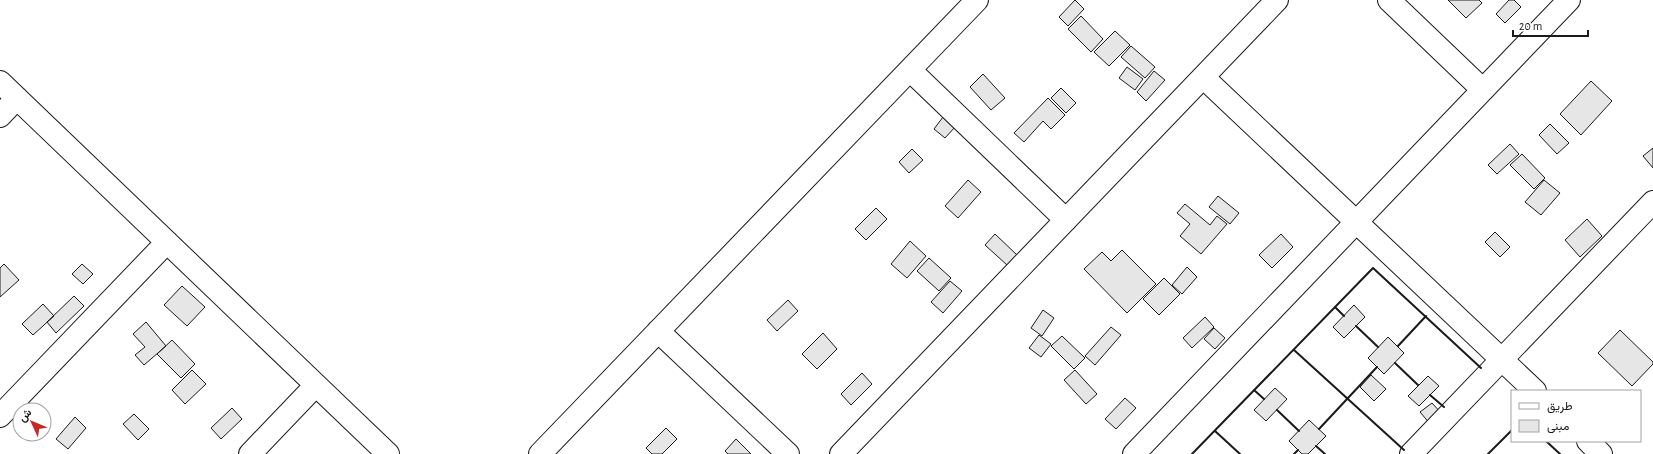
<svg xmlns="http://www.w3.org/2000/svg" width="1653" height="454" font-family="'Alegreya Sans',Vazirmatn,sans-serif">
	<rect width="100%" height="100%" fill="#fff"/>
	<path fill="#e6e6e6" stroke="#1a1a1a" d="M1075 0 1084 9 1068 26 1059 17Z
		M1448 0H1479L1482 3 1466 18Z
		M1509 0H1514L1521 7 1505 23 1496 14Z
		M1081 16 1103 39 1091 52 1068 29Z
		M1115 31 1130 45 1109 66 1094 52Z
		M1131 46 1155 67 1145 78 1121 57Z
		M1127 67 1143 79 1135 90 1119 78Z
		M1154 71 1165 80 1146 101 1137 92Z
		M983 74 1005 98 991 110 970 87Z
		M1591 81 1612 101 1581 135 1560 114Z
		M1061 88 1076 103 1066 113 1051 98Z
		M1048 98 1065 115 1051 129 1043 121 1024 142 1014 133Z
		M943 117 955 127 945 138 934 129Z
		M1550 124 1569 143 1557 154 1539 135Z
		M1510 144 1519 154 1497 174 1488 165Z
		M1653 148V168L1643 156Z
		M912 149 923 160 909 173 899 162Z
		M1522 154 1545 178 1534 189 1510 165Z
		M968 180 981 192 958 218 945 206Z
		M1544 180 1560 193 1541 215 1525 202Z
		M1218 196 1239 213 1230 224 1209 207Z
		M1185 204 1210 225 1217 216 1227 224 1201 254 1180 236 1190 224 1177 213Z
		M876 208 887 219 866 240 855 229Z
		M1587 219 1602 236 1580 257 1565 240Z
		M1495 232 1510 247 1500 257 1485 242Z
		M995 234 1017 255 1007 265 985 245Z
		M1281 234 1293 247 1272 268 1259 255Z
		M910 241 926 256 907 278 891 264Z
		M1122 250 1156 284 1127 313 1084 269 1102 252 1111 261Z
		M929 258 951 278 939 291 917 271Z
		M4 264 19 280 0 297V268Z
		M82 264 93 274 83 284 72 274Z
		M1187 267 1197 277 1182 294 1172 285Z
		M1164 278 1180 294 1159 315 1143 299Z
		M950 281 962 291 943 313 931 302Z
		M182 286 205 307 187 326 164 305Z
		M74 296 84 306 56 333 47 322Z
		M788 300 798 311 777 331 767 320Z
		M43 304 54 316 33 335 22 324Z
		M1354 305 1365 317 1344 338 1333 327Z
		M1043 310 1054 318 1042 336 1031 328Z
		M1205 317 1214 327 1192 348 1183 338Z
		M146 322 166 346 144 365 135 355 145 347 133 334Z
		M1111 327 1121 335 1095 365 1085 356Z
		M1214 328 1225 338 1215 349 1204 339Z
		M1620 330 1653 362V364L1632 386 1598 353Z
		M823 333 837 349 817 369 802 354Z
		M1039 335 1051 344 1041 357 1029 348Z
		M1062 336 1085 358 1074 369 1051 346Z
		M1388 337 1404 353 1384 374 1368 358Z
		M172 340 195 364 181 378 157 354Z
		M192 370 206 384 185 404 172 390Z
		M1075 370 1097 394 1086 404 1064 380Z
		M862 373 872 384 851 405 841 394Z
		M1371 375 1386 389 1374 401 1360 387Z
		M1428 376 1439 386 1419 406 1408 396Z
		M1275 388 1287 399 1266 421 1254 410Z
		M1125 398 1136 408 1116 429 1105 419Z
		M1432 403 1442 414 1431 425 1420 412Z
		M232 408 242 419 221 439 211 428Z
		M134 414 149 429 138 440 123 424Z
		M75 417 86 428 68 449 56 439Z
		M1309 420 1326 436 1308 454H1302L1289 441Z
		M666 428 677 439 662 454H652L646 448Z
		M736 439 751 454H728L725 451Z"/>
	<g fill="none" stroke-linecap="round" stroke-linejoin="round">
		<g stroke="#1a1a1a" stroke-width="24">
			<path id="minor" d="M1389 0 1483 90
				M910 70 1066 220
				M1203 77 1535 391
				M0 82 388 454
				M0 116 17 98
				M658 331 788 454
				M0 416 167 242
				M1588 441 1601 454
				M250 454 316 385
				M540 454 977 0
				M841 454 1277 0
				M1134 454 1569 0
				M1411 454 1653 202"/>
		</g>
		<use href="#minor" stroke="#fff" stroke-width="22"/>
		<path stroke="#1a1a1a" stroke-width="2" d="M1335 307 1344 316
			M1356 326 1378 347
			M1398 346 1426 316
			M1294 350 1404 450
			M1395 363 1418 385
			M1254 390 1264 399
			M1430 395 1444 407
			M1277 410 1299 431
			M1319 429 1377 367
			M1215 431 1240 454
			M1546 441 1560 454
			M1316 446 1325 454
			M1192 454 1373 268 1481 368
			M1294 454 1298 450
			M1488 454 1512 430"/>
	</g>
	<rect x="1511" y="390" width="130" height="52" fill="#ffffff" stroke="#a3a3a3"/>
	<rect x="1519" y="403" width="20" height="6" fill="#ffffff" stroke="#a3a3a3"/>
	<text x="1547" y="410" font-size="12" fill="#1a1a1a">طريق</text>
	<rect x="1519" y="420" width="20" height="12" fill="#e6e6e6" stroke="#a3a3a3"/>
	<text x="1547" y="430" font-size="12" fill="#1a1a1a">مبنى</text>
	<g transform="translate(32 422) rotate(314)"><circle r="19" fill="#ffffff" stroke="#a3a3a3"/>
	<path d="M0-3L7 15L0 10L-7 15Z" fill="#c62828"/>
	<text y="-6" font-size="11" font-weight="bold" text-anchor="middle" fill="#1a1a1a">ش</text>
	</g>
	<path d="M1513 30v6h75v-6" fill="none" stroke="#1a1a1a" stroke-width="2"/>
	<text x="1519" y="30" font-size="12" fill="#1a1a1a" stroke="#ffffff" stroke-width="3" paint-order="stroke">20 m</text>
</svg>
